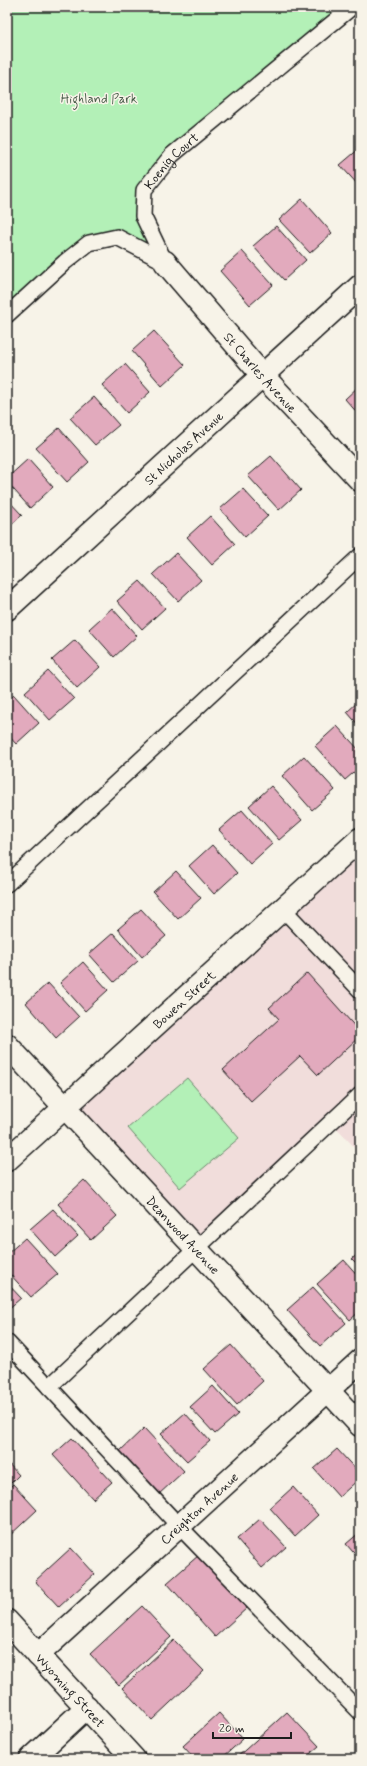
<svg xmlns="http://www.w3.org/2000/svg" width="367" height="1766" font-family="Mynerve,sans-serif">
	<rect width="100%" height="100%" fill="#f7f3e8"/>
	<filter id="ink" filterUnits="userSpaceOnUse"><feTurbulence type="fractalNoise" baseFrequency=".025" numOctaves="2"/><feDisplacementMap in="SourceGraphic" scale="8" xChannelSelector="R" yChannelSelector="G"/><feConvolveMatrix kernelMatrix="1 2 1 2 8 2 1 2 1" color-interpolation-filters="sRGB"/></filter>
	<g filter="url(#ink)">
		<path fill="#f1dddb" d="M360 839V1153L331 1122 196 1248 65 1107Z"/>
		<path fill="#b3f0b7" stroke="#68866a" d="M7 7H352L172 155 144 190 143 216 165 262 117 237 89 243 7 315Z
			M187 1078 239 1138 180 1188 128 1128Z"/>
		<path fill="#e2aabd" stroke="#1c1c1c" d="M360 148V187L340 165Z
			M302 199 332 233 310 253 279 220Z
			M276 226 306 260 284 280 253 246Z
			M242 251 273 285 250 305 220 271Z
			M154 331 185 365 162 386 132 351Z
			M125 364 150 392 127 413 102 385Z
			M360 385V416L345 399Z
			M94 397 119 425 95 445 70 418Z
			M59 428 89 462 67 482 36 448Z
			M271 456 301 490 279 510 248 476Z
			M28 459 53 487 30 508 7 482V478Z
			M243 489 268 516 245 537 220 509Z
			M7 499 22 515 7 529Z
			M210 516 235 544 212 565 187 537Z
			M176 553 201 580 178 601 153 574Z
			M140 581 165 608 142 629 117 601Z
			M112 608 137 636 114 657 89 629Z
			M75 640 100 667 77 688 52 660Z
			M48 671 74 699 50 720 25 692Z
			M14 695 39 723 16 744 7 734V701Z
			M360 700V727L347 712Z
			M337 726 360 751V767L345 780 315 746Z
			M304 756 335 790 312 810 282 776Z
			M271 786 302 820 279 840 249 806Z
			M242 810 272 844 250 864 219 830Z
			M212 845 237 873 214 894 189 866Z
			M176 871 201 898 178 919 153 892Z
			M141 909 166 936 142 957 118 929Z
			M113 933 138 961 114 982 89 954Z
			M83 962 108 990 85 1011 60 983Z
			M307 973 360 1032V1036L318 1075 300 1056 251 1101 223 1070 279 1019 269 1008Z
			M48 983 79 1017 56 1038 26 1003Z
			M84 1180 117 1216 91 1240 58 1204Z
			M53 1209 78 1236 55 1257 30 1229Z
			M25 1238 58 1274 31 1297 7 1271V1254Z
			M360 1252V1267L352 1259Z
			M344 1260 360 1278V1311L350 1320 317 1284Z
			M7 1283 21 1298 7 1310Z
			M313 1287 346 1323 320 1346 287 1310Z
			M231 1345 263 1381 237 1405 204 1369Z
			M213 1386 238 1414 215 1434 190 1407Z
			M185 1413 210 1441 187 1461 161 1434Z
			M144 1428 184 1471 158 1495 119 1452Z
			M72 1438 112 1482 93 1499 53 1455Z
			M337 1449 360 1474V1478L339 1497 314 1469Z
			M7 1462 19 1475 7 1487Z
			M13 1484 37 1510 7 1538V1490Z
			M293 1487 318 1515 295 1536 270 1508Z
			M260 1519 286 1547 262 1568 237 1539Z
			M360 1532V1560L346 1544Z
			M71 1548 95 1574 59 1607 35 1581Z
			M199 1555 247 1608 215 1637 167 1583Z
			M142 1606 171 1637 119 1685 90 1654Z
			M174 1640 204 1671 152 1720 122 1688Z
			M287 1712 319 1746 304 1759H235Z
			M219 1713 243 1739 221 1759H195L183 1746Z"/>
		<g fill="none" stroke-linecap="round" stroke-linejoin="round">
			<g stroke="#1c1c1c" stroke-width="18">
				<g id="lane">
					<path id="s1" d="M165 262 143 216 144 190 172 155 352 7"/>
					<path d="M7 315 65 262 89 243 117 237 165 262"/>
					<path d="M7 884 360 556"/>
					<path d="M283 909 360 990"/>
					<path d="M7 1342 179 1526 360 1712"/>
					<path d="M49 1387 360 1095"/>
				</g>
			</g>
			<g stroke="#1c1c1c" stroke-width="25">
				<g id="street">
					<path id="s2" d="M165 262 263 376 360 480"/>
					<path id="s3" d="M7 609 360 286"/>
					<path id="s4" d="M7 1045 360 1425"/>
					<path id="s5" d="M7 1160 360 839"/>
					<path id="s6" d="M38 1655 360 1361"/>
					<path d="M31 1759 87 1707"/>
				</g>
			</g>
			<g stroke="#1c1c1c" stroke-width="25">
				<g id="secondary">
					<path id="s7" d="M7 1621 134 1759"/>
				</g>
			</g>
			<use href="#lane" stroke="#f7f3e8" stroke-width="15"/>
			<use href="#street" stroke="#f7f3e8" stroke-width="22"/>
			<use href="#secondary" stroke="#f7f3e8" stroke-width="22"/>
		</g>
	</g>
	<g text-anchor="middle" stroke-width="3" stroke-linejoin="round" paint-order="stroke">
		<g font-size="13" fill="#495c4a" stroke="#f7f3e8">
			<text x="99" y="103">Highland Park</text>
		</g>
		<g font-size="13" fill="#1c1c1c" stroke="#f7f3e8">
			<text dy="5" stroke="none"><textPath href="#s1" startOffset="117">Koenig Court</textPath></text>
			<text dy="5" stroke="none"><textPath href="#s2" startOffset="146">St Charles Avenue</textPath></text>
			<text dy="5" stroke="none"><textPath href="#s3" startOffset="239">St Nicholas Avenue</textPath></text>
			<text dy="5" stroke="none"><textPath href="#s5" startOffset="239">Bowen Street</textPath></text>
			<text dy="5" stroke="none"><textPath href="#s4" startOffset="259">Deanwood Avenue</textPath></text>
			<text dy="5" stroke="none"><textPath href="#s6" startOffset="218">Creighton Avenue</textPath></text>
			<text dy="5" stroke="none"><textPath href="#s7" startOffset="94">Wyoming Street</textPath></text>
		</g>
	</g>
	<rect width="367" height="1766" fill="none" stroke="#f7f3e8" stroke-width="24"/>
	<rect x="12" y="12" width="343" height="1742" fill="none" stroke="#1c1c1c" stroke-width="1.5" filter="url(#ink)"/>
	<path d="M213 1732v6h78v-6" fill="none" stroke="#1c1c1c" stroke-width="2"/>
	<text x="219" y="1732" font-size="12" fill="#1c1c1c" stroke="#f7f3e8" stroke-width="3" paint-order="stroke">20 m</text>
</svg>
